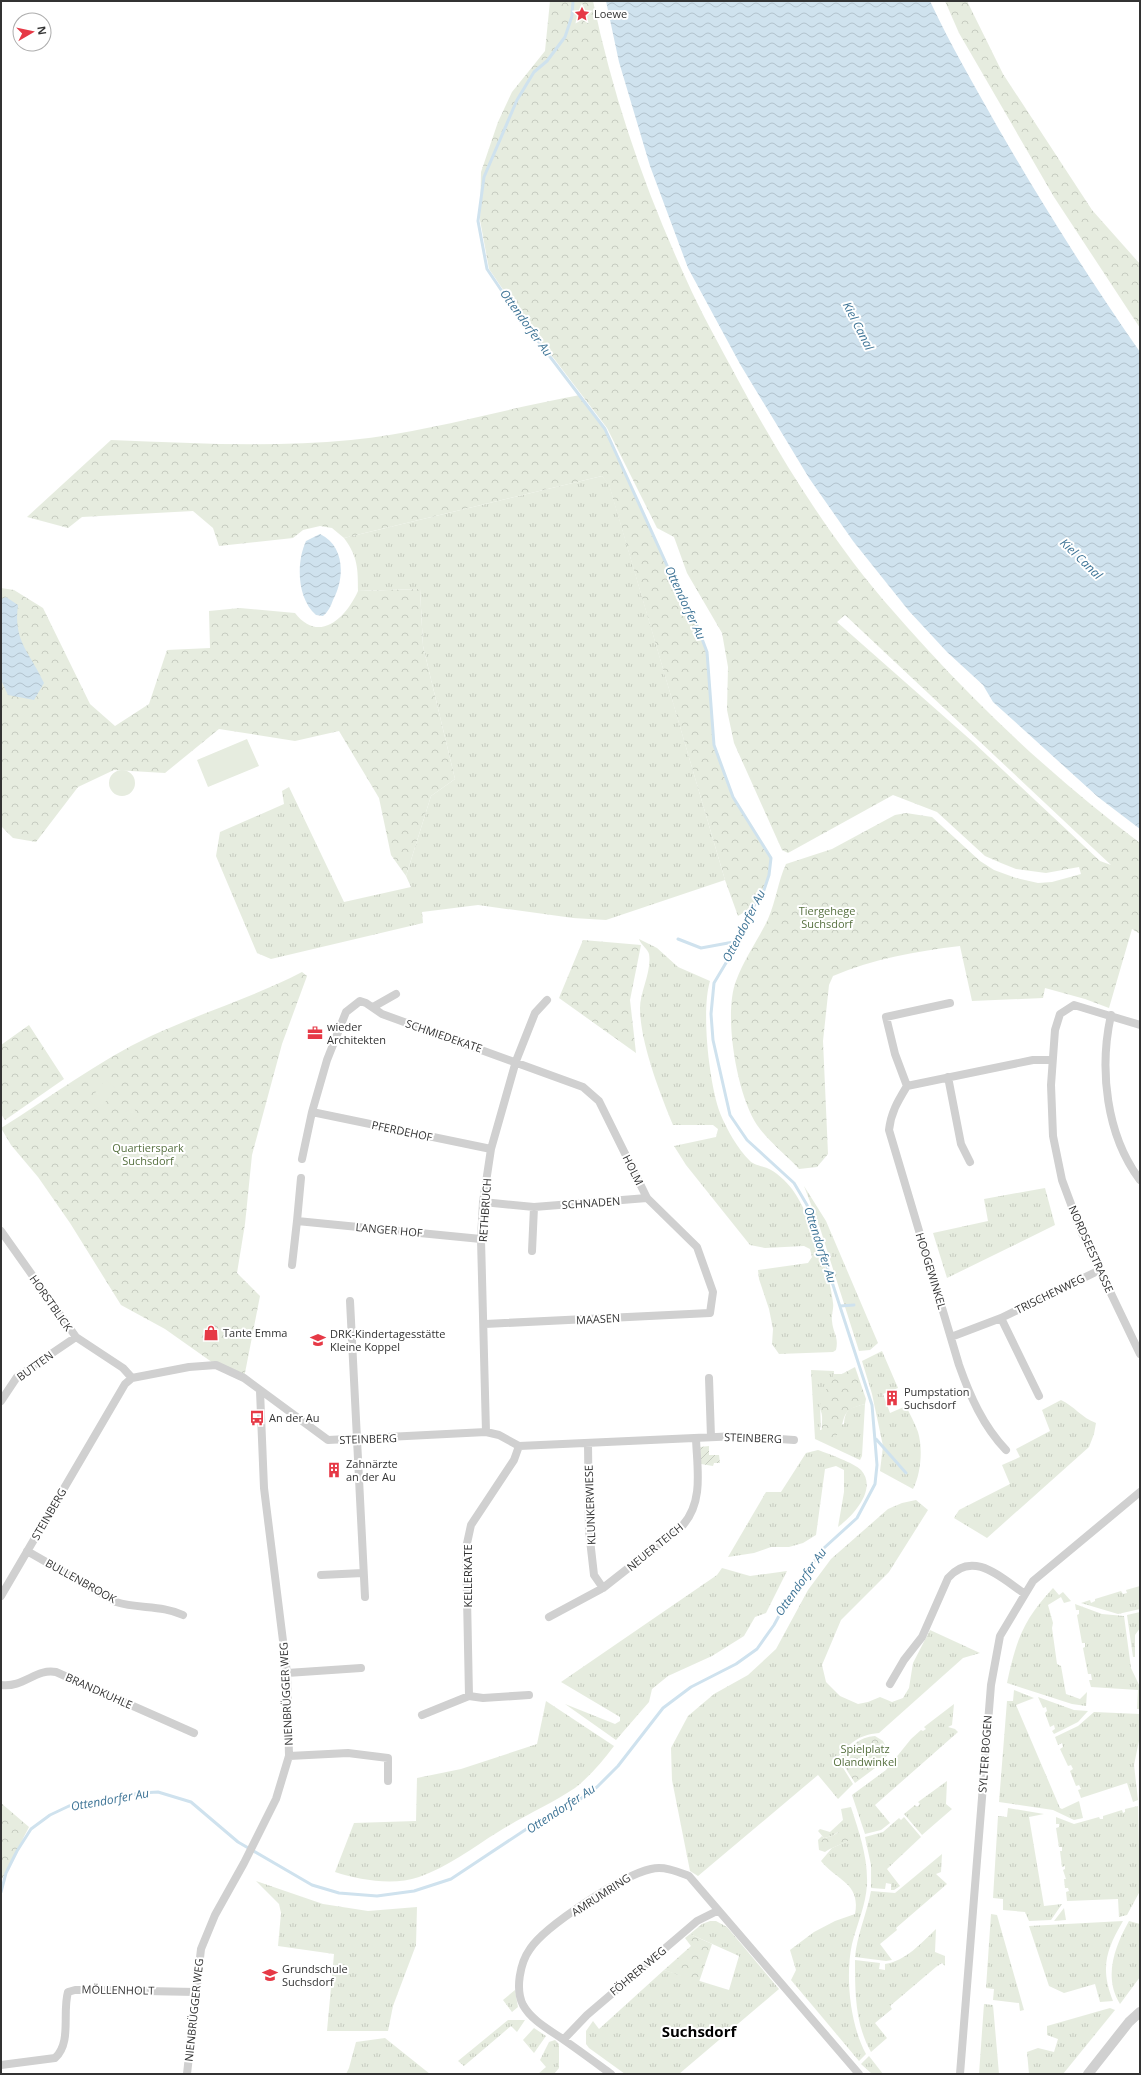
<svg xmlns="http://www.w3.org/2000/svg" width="1141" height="2075" font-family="'Open Sans',sans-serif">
	<defs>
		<pattern id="grass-tufts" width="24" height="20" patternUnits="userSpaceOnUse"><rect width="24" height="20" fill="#e6ecdf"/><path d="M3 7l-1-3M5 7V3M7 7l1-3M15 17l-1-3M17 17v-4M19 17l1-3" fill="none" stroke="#c6cbc0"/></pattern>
		<pattern id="forest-crowns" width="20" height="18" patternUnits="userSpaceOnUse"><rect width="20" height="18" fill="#e6ecdf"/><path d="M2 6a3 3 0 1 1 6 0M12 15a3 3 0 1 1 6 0" fill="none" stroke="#c6cbc0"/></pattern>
		<pattern id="garden-furrows" width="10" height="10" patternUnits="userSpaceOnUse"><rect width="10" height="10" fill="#e6ecdf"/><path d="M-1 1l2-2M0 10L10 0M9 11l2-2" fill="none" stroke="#c6cbc0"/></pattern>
		<pattern id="water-waves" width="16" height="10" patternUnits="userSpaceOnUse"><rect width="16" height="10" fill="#cfe2ee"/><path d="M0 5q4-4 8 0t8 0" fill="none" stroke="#b2c2cd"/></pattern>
	</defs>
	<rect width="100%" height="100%" fill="#fff"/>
	<path fill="url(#grass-tufts)" d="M602 476 609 484 725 880 606 920 573 918 478 905 422 912 423 923 271 959 257 953 216 856 220 832 284 804 282 791 289 787 344 902 411 887 406 876 431 796 455 779 423 646 420 589 358 591C358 569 358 557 344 538Z
		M639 939 657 948 678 967 710 981C701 1010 709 1083 720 1113 727 1130 737 1148 750 1161 754 1165 762 1166 767 1168 775 1171 787 1182 792 1189 810 1213 830 1274 833 1303 834 1309 831 1315 832 1321 833 1333 839 1337 836 1350L833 1352 779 1354 772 1344 773 1329 769 1309 759 1279 758 1270 808 1263 812 1257 810 1249 804 1246 765 1248 750 1245 686 1165 674 1146 716 1137 718 1129 713 1125H673C660 1094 640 1042 640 1008 640 992 652 971 649 954 648 949 641 945 639 939Z
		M804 1186 826 1221 878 1343 870 1350 859 1351 820 1228Z
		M1045 1188 1055 1225 947 1278 933 1233 988 1221 984 1199Z
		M882 1351 898 1388 883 1394 890 1413 906 1406C910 1415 915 1423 918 1432 923 1448 921 1474 913 1489L880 1471 883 1446 872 1394 862 1361Z
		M811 1370 834 1371C834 1384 824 1393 821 1404 819 1411 822 1422 820 1430L844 1424C845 1408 851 1408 865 1404L862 1456 860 1460 815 1439Z
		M1061 1400C1074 1406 1082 1418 1096 1423L1094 1434 1089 1447 987 1538 954 1518 959 1510 1010 1484 1002 1465 1020 1457 1016 1449 1050 1431 1042 1410Z
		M818 1450C829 1454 854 1463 861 1470 878 1489 853 1516 838 1527L844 1492V1470L836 1466 825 1469 816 1535 803 1543 789 1547H771L754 1553 728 1557 766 1492H781L806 1453Z
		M916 1500 928 1510 889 1572 841 1620 822 1665 826 1682 840 1696 858 1704 868 1702 880 1697 892 1702 903 1698 909 1688 913 1663 930 1630 980 1653 963 1658 879 1733C857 1735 851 1743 837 1758L853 1784 838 1799 818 1775 698 1876 690 1871 672 1780 671 1748 688 1716 714 1694 748 1675 776 1649 808 1590 831 1559 888 1509 902 1503Z
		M722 1568 750 1576 787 1571 766 1613 755 1617 744 1636 712 1656 668 1676 652 1689 649 1702 616 1740 565 1704 615 1724 620 1721V1717L561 1682 717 1575Z
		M1140 1586V1609L1118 1614 1081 1603 1090 1600 1091 1603 1095 1601V1599L1121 1591 1123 1594 1127 1593 1126 1590Z
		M1053 1588 1059 1595 1063 1592 1071 1601 1064 1603 1061 1597 1048 1605 1053 1623 1052 1628 1057 1664 1061 1666 1066 1694 1080 1699 1087 1692 1086 1706 1072 1704 1007 1683C1016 1641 1023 1620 1053 1588Z
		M1075 1604 1102 1614 1124 1616 1131 1668 1140 1687V1709H1137L1138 1690 1091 1687 1089 1680H1092L1091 1674H1088L1083 1648 1085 1647V1643H1082L1077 1615 1079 1614V1610H1076Z
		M1140 1612V1628L1135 1635V1657H1133L1127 1615Z
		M1014 1690 1034 1698 1016 1705 1060 1808 1062 1809 1079 1801 1083 1818 1074 1820 1053 1810 999 1802 1007 1701H1013Z
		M1038 1697 1074 1710 1088 1711 1078 1722 1054 1734 1052 1731 1055 1729 1054 1725 1050 1727 1045 1713 1047 1711 1046 1707 1043 1708Z
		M546 1701 614 1746C603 1761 590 1776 575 1788 551 1804 523 1816 498 1832 472 1848 448 1867 419 1877 393 1886 360 1880 335 1872L354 1823 416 1821 417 1778 461 1769 537 1744Z
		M954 1704 952 1725 948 1727 955 1729 958 1732 875 1805 890 1823 881 1830 865 1834 852 1795 886 1770 911 1739 921 1730 923 1731 926 1729 924 1727Z
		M1094 1712 1140 1714V1736L1134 1765 1138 1800 1133 1802 1127 1783 1081 1798 1078 1790 1081 1789 1079 1785 1076 1786 1070 1771 1073 1769 1071 1765 1068 1766 1060 1749 1063 1747 1062 1743 1058 1745 1055 1737 1078 1726Z
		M947 1781 946 1804 952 1809 922 1835 904 1814 915 1805 917 1807 920 1804 918 1802Z
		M1138 1806 1140 1891 1127 1915 1119 1917 1118 1899 1067 1901 1066 1892 1069 1891 1068 1888H1065L1064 1879H1066L1063 1870 1065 1869V1866L1062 1867 1060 1851H1062V1847H1059L1056 1828 1059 1827V1824H1056V1817L1074 1824 1099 1817 1100 1819H1103V1816L1122 1810 1123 1813 1125 1812V1809Z
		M851 1807C859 1832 868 1857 867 1884 866 1905 857 1924 852 1944 845 1976 850 2025 866 2054L859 2061 791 1980 796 1970 790 1950 814 1932 835 1921 855 1914C861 1883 837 1881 821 1861L832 1848 848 1841 838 1832 832 1836 824 1838 818 1831 820 1829 830 1832 843 1820 841 1809Z
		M1008 1808 1044 1814 1029 1817 1044 1906 1062 1904 1051 1920 1029 1921 1025 1912 1003 1910V1899L993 1898 998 1816 1007 1817Z
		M904 1817 921 1837 887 1869 900 1886 894 1890H891V1884L886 1883 885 1889 871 1888V1865L865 1837 883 1832 899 1818 901 1820Z
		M942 1854 941 1872 936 1874 947 1884 896 1928 897 1930 880 1944 892 1960 886 1961 855 1957C857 1935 867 1913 871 1891L895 1893Z
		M256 1881 323 1904 368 1911 417 1907 416 1945 393 2006 388 2031H327L334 1954 278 1946 281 1913 279 1904Z
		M1064 1908 1066 1920 1054 1921Z
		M991 1914 997 1915 1024 2010 1020 2011 1019 2003 993 2000 994 1989 986 1988Z
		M710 1921H716L727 1927 779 1989 679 2074H625L589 2048 586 2044V2031L593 2021 599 2029 664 1970 729 1990 739 1956 690 1934 702 1924Z
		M1123 1921C1106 1950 1100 1968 1113 2001L1100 2002 1095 1984 1064 1993 1049 1986 1029 1926Z
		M1129 1921 1140 1924V1977L1120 2004C1103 1977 1115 1946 1129 1921Z
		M936 1929 935 1952 945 1956V1966L942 1963 936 1967 890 2006 892 2009 875 2023 887 2038 871 2052C855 2024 855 1992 855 1960L880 1963 879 1969 885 1970V1964C906 1961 921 1943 936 1929Z
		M515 1990 518 2007 512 2012 503 2000Z
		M984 2004 993 2005 999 2074H979Z
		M1110 2008 1115 2010 1063 2074H1029L1027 2052 1038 2048 1054 2052 1058 2039 1047 2035V2026Z
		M508 2020H525L517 2032 511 2026 464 2066 458 2061Z
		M534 2028 546 2036 534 2053 523 2040Z
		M385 2038 430 2074H346L349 2068 356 2042Z
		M555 2040 559 2044V2068L554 2074H538L546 2067 540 2060 549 2042Z
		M869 2056 883 2074H872L861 2064Z"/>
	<path fill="url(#forest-crowns)" fill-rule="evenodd" d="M550 1H593C613 97 645 190 686 279 701 313 720 346 738 380 770 439 804 496 844 550 869 585 898 617 927 649 992 720 1063 785 1140 843V934L1132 929 1109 1008 1085 999 1045 988 1043 998 972 1001 960 946C917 951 873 959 833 976L829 985 823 1041 828 1154 817 1167 799 1169C786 1155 768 1141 757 1125 737 1095 723 1015 736 981 744 959 758 940 768 919 776 901 778 881 786 864L832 849 895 815 906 813 932 817 980 861 994 870 1016 878 1038 883 1052 882 1081 874 1079 867 1046 873 1016 869 1001 863 985 856 937 812 893 795 788 853 782 850 734 743 727 710 728 667 722 633 687 573 674 537 657 528 607 428 517 310 489 269 480 220 481 172 498 122 512 92 545 51ZM845 615 1111 865 1100 861 973 742 837 622Z
		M945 1H967L1003 74 1092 210 1140 264V328L1054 197 959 33Z
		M580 395 605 429 680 594 696 623 707 652 714 745 733 797 771 858 769 875 764 890 754 906 738 916 725 880 609 485 602 476 344 538 332 528 320 526 303 530 293 538 219 546 213 528 193 511 82 517 68 528 27 517 111 440C191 443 271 448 351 440 428 432 503 409 580 395Z
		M1 588 14 590 43 608 90 704 115 726 149 704 167 650 210 648 209 611 240 608 295 613C319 644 346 618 358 591L420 589 423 646 455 779 431 796 406 876 391 855 379 798 339 731 295 741 219 729 165 773 114 770 78 787 36 842 13 838 1 826Z
		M583 940 641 945 630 1000 636 1053 559 998Z
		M302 972 307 976 282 1044 252 1155 245 1224 237 1273 260 1296 244 1378 216 1365 165 1329 121 1305 70 1223 38 1177 11 1145 1 1128C51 1097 98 1061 151 1036 201 1013 254 997 302 972Z
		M29 1025 64 1079 5 1120 1 1114V1045Z
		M855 1367 866 1399 865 1404C834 1412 851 1420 833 1440 817 1439 823 1427 822 1416 822 1413 820 1410 820 1407 820 1396 831 1384 834 1374H842Z
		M875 1736 883 1741 889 1753 879 1765 855 1783 839 1758C850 1747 859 1737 875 1736Z
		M1 1803 29 1827 1 1881Z
		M842 1830 848 1832V1841C840 1845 832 1847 825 1852L819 1850 818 1840 822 1836 824 1838 832 1836Z
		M690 1934 712 1944 699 1982 664 1970 691 1946 685 1938Z"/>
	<path fill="url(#garden-furrows)" d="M709 1446V1455H719L720 1463H714L713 1466 701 1464 700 1447Z"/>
	<path fill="#e6ecdf" d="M247 739 259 766 208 787 197 760Z
		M109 783a13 13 0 1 1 26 0a13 13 0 1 1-26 0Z
		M105 1080 116 1088 100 1109 89 1101Z
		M134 1108 138 1117 128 1121 124 1112Z"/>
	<path fill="url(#water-waves)" d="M606 1H930C950 44 974 85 997 126 1042 204 1089 279 1140 352V829L1098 797 993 702 983 685 947 652 909 611 853 541 809 478 740 364 688 268 650 166 619 62Z
		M320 534C345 546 345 578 333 600 331 606 328 612 323 616L316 615C297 598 296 563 306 541Z
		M6 597 18 605C13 642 30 652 44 683L34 700 8 695 1 680V599Z"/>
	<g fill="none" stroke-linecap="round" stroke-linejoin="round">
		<path stroke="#cfe2ee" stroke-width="3" d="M678 939 701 948 739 941
			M840 1306 854 1305
			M876 1439 906 1473
			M1 1892 6 1873 17 1851 31 1829 50 1815 69 1806 141 1793 158 1792 191 1802 238 1842 312 1885 339 1893 377 1896 414 1891 451 1879 528 1828 572 1805 597 1787 618 1766 663 1708 691 1687 736 1664 757 1649 774 1625 793 1590 824 1548 857 1518 875 1484 877 1465 872 1405 807 1205 794 1183 747 1140 730 1115 713 1040 711 1014 714 983 739 941 754 906 764 890 769 875 771 858 733 797 714 745 707 652 696 623 680 594 605 429 516 312 487 269 478 221 484 177 517 100 534 72 547 61 565 37 572 16 573 1"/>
		<path stroke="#d0d0d0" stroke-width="8" d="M373 1007 396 994
			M1111 1015C1099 1069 1106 1135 1140 1180
			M1140 1025 1074 1005 1060 1014 1055 1030 1051 1085 1053 1136 1062 1180 1081 1231 1140 1354
			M948 1077 961 1144 970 1162
			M907 1086 895 1054 886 1017 950 1003
			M312 1112 327 1060 346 1012 360 1001 366 1003 382 1014 583 1087 599 1101 647 1198 697 1247 713 1292 710 1313 485 1324
			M302 1159 312 1112 491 1149
			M483 1202 534 1207 647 1198
			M297 1221 301 1178
			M1 1231 76 1337 123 1368 132 1378
			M532 1251 534 1207
			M292 1265 297 1221 481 1239
			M350 1301 365 1597
			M1001 1318 1039 1396
			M951 1337 1001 1318 1100 1270
			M709 1378 711 1437
			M1 1401 17 1377 76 1337
			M486 1432 481 1239 483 1202 491 1149 516 1061 535 1013 547 1000
			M588 1443 589 1531 594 1575 603 1588
			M519 1446 514 1460 471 1525 466 1548 469 1696 483 1698 529 1695
			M1006 1450C983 1426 970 1396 959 1365L889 1130C891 1112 898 1101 907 1086L1033 1060H1052
			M27 1551 116 1602C138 1609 162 1605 183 1615
			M321 1575 363 1573
			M1 1596 125 1384 132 1378 189 1367 216 1365 244 1378 328 1440 486 1432 499 1435 519 1446 738 1436 794 1440
			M549 1617 603 1588 683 1525C704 1501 697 1468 696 1438
			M287 1673 361 1668
			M890 1684 904 1660 922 1637 948 1578C973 1549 1001 1578 1025 1594
			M1 1685C24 1688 36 1668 56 1672L194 1733
			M422 1715 469 1696
			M289 1756 348 1753 388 1758V1781
			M564 2039 587 2015 697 1921 717 1911
			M1 2065 55 2058C72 2043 62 2012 68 1992L75 1990H95L196 1992
			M187 2074 201 1949 215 1915 244 1863 276 1799 289 1756 287 1673 264 1488 260 1391
			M611 2074C596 2063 580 2051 564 2040 550 2030 532 2021 523 2005 515 1989 520 1963 530 1949 545 1926 623 1875 651 1869 664 1866 676 1871 689 1876L859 2074
			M960 2074 991 1685 1000 1636 1033 1581 1140 1492"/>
		<path stroke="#d0d0d0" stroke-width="10" d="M1088 2074 1129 2022 1140 2012"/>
	</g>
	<defs>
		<g id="sight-bare" transform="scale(1.2)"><path d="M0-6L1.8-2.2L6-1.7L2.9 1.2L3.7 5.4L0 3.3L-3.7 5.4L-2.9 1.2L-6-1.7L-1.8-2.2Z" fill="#e63946" stroke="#fff" stroke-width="2.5" paint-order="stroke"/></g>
		<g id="office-bare" transform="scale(1.2)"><path d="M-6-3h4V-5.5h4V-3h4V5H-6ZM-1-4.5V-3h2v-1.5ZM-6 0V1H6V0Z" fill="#e63946" stroke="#fff" stroke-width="2.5" paint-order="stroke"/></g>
		<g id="shop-bare" transform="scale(1.2)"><path d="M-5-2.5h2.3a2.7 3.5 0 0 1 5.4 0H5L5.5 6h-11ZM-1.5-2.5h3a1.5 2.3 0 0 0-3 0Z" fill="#e63946" stroke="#fff" stroke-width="2.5" paint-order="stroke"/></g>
		<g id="school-bare" transform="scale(1.2)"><path d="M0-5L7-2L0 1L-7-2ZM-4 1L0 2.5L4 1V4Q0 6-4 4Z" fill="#e63946" stroke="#fff" stroke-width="2.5" paint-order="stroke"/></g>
		<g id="building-bare" transform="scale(1.2)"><path d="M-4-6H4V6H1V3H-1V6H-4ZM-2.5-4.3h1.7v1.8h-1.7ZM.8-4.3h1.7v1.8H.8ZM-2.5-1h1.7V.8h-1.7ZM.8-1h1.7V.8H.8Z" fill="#e63946" stroke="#fff" stroke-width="2.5" paint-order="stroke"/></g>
		<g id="bus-bare" transform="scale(1.2)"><path d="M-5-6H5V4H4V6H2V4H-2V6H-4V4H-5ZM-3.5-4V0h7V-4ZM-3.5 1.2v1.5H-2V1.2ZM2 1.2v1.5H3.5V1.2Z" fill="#e63946" stroke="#fff" stroke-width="2.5" paint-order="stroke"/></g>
	</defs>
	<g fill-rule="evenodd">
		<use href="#sight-bare" x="582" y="14"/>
		<use href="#office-bare" x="315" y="1033"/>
		<use href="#shop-bare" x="211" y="1333"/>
		<use href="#school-bare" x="318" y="1340"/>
		<use href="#building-bare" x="892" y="1398"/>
		<use href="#bus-bare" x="257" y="1418"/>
		<use href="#building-bare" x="334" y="1470"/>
		<use href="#school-bare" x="270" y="1975"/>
	</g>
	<g text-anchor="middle" stroke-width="4" stroke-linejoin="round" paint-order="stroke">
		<g font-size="11" fill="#333" stroke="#fff" text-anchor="start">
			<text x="594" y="18">Loewe</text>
			<text x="327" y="1031">wieder<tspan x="327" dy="13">Architekten</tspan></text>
			<text x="223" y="1337">Tante Emma</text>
			<text x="330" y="1338">DRK-Kindertagesstätte<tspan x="330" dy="13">Kleine Koppel</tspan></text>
			<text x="904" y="1396">Pumpstation<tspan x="904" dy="13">Suchsdorf</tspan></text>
			<text x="269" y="1422">An der Au</text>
			<text x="346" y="1468">Zahnärzte<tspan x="346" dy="13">an der Au</tspan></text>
			<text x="282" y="1973">Grundschule<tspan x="282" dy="13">Suchsdorf</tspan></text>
		</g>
		<g font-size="11" fill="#56703f" stroke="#fff">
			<text x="827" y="915">Tiergehege<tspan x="827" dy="13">Suchsdorf</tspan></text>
			<text x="148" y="1152">Quartierspark<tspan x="148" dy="13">Suchsdorf</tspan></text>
			<text x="865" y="1753">Spielplatz<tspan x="865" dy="13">Olandwinkel</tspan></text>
		</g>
		<g font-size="11" fill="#333" stroke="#fff">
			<text transform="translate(444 1036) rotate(19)" y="4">SCHMIEDEKATE</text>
			<text transform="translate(402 1131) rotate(12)" y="4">PFERDEHOF</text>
			<text transform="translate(633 1170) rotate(64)" y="4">HOLM</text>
			<text transform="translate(591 1203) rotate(-4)" y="4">SCHNADEN</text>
			<text transform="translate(485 1210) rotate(-86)" y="4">RETHBRUCH</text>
			<text transform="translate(389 1230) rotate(5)" y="4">LANGER HOF</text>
			<text transform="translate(1091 1249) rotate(66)" y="4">NORDSEESTRASSE</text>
			<text transform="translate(931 1271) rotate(73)" y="4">HOOGEWINKEL</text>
			<text transform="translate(1050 1294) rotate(-26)" y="4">TRISCHENWEG</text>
			<text transform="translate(51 1303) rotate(55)" y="4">HORSTBLICK</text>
			<text transform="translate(598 1319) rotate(-3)" y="4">MAASEN</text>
			<text transform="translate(35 1366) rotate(-36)" y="4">BUTTEN</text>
			<text transform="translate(753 1438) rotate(2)" y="4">STEINBERG</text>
			<text transform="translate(368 1439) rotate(-2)" y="4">STEINBERG</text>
			<text transform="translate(590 1505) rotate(-92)" y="4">KLUNKERWIESE</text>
			<text transform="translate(49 1514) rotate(-60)" y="4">STEINBERG</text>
			<text transform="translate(655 1547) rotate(-39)" y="4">NEUER TEICH</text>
			<text transform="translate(468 1576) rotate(-90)" y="4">KELLERKATE</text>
			<text transform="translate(81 1581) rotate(29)" y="4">BULLENBROOK</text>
			<text transform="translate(99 1691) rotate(24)" y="4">BRANDKUHLE</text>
			<text transform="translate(286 1694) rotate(-93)" y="4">NIENBRÜGGER WEG</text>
			<text transform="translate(985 1754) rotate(-86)" y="4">SYLTER BOGEN</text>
			<text transform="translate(601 1895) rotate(-33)" y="4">AMRUMRING</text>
			<text transform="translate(638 1971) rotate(-40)" y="4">FÖHRER WEG</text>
			<text transform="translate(118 1990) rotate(1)" y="4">MÖLLENHOLT</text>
			<text transform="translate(194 2010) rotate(-84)" y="4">NIENBRÜGGER WEG</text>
		</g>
		<g font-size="12" font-style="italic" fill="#3f7597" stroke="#fff">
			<text transform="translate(526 323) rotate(54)" y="4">Ottendorfer Au</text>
			<text transform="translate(858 326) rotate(63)" y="4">Kiel Canal</text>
			<text transform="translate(1081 559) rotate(44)" y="4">Kiel Canal</text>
			<text transform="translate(685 603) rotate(65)" y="4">Ottendorfer Au</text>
			<text transform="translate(744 926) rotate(-63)" y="4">Ottendorfer Au</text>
			<text transform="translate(820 1245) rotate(72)" y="4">Ottendorfer Au</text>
			<text transform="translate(801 1582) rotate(-55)" y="4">Ottendorfer Au</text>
			<text transform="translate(110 1800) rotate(-10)" y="4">Ottendorfer Au</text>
			<text transform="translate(561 1809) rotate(-33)" y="4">Ottendorfer Au</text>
		</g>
		<g font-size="15" font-weight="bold" fill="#000" stroke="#fff">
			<text x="699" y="2037">Suchsdorf</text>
		</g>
	</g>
	<rect width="1141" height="2075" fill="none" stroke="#333333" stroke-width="4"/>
	<g transform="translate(32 32) rotate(81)"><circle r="19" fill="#ffffff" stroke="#adadad"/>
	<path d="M0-3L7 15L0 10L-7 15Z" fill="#e63946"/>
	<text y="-6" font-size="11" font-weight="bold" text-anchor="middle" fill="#333333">N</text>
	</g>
</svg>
